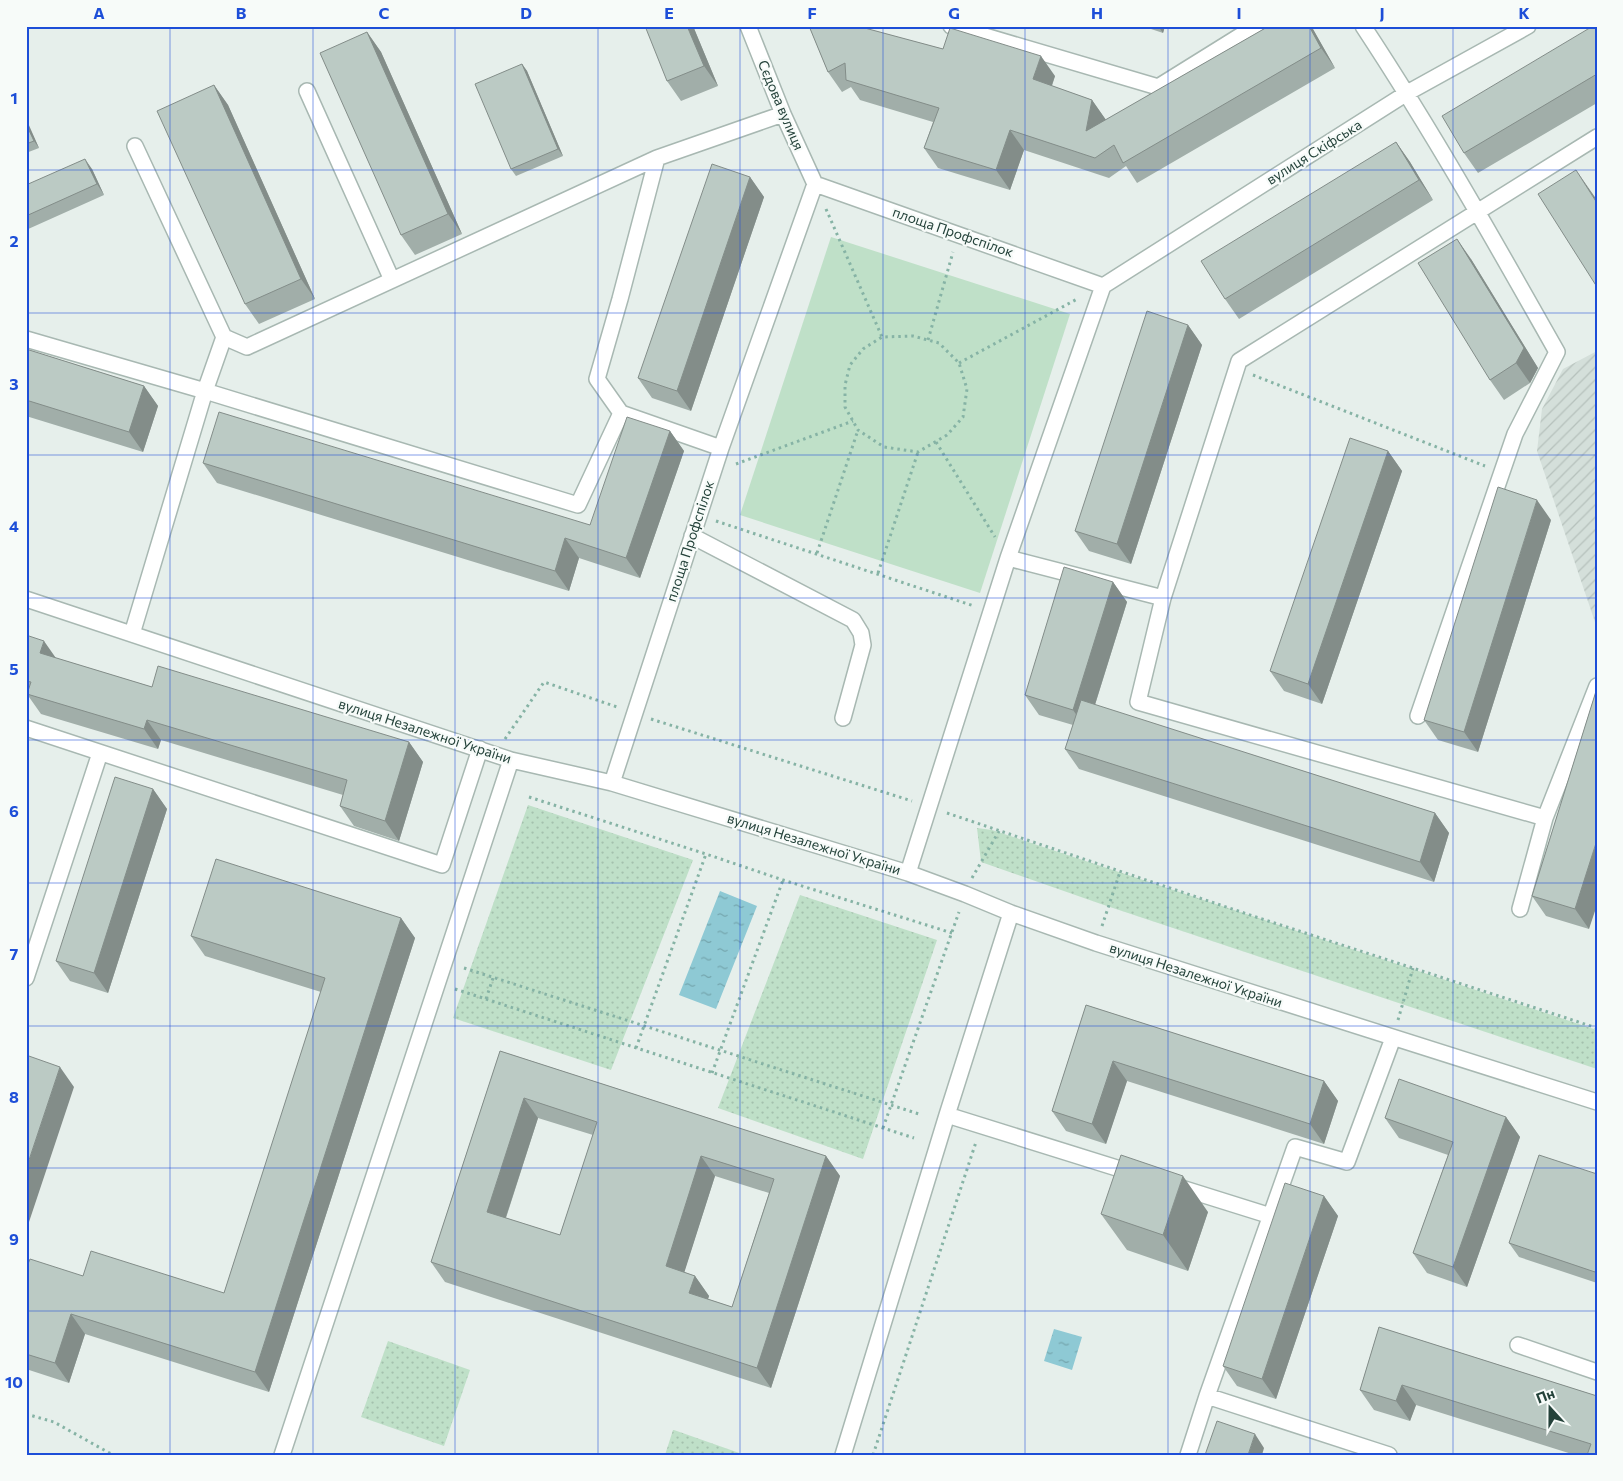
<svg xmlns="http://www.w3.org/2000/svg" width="1623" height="1481" font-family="Commissioner,sans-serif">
	<defs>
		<pattern id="industrial-furrows" width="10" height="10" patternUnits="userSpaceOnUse" patternTransform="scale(1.25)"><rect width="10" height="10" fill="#d4dfda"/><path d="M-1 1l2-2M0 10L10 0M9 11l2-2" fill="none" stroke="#b6c1bc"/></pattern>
		<pattern id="grass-dots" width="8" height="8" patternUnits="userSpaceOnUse" patternTransform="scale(1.25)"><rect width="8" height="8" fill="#bfe0c8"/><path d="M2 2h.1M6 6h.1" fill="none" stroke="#a4c1ad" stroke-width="1.8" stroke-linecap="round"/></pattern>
		<pattern id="water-ripples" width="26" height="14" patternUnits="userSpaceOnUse" patternTransform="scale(1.25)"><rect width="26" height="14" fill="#8ec9d4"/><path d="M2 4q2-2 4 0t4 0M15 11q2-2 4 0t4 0" fill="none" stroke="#74a5ad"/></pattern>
	</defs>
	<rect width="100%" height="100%" fill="#e6efeb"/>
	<path fill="url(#industrial-furrows)" d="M1597 351V628L1537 451 1542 409 1563 369Z"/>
	<path fill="url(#grass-dots)" d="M528 805 693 860 611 1070 453 1018Z
		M977 828 992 830 1597 1030V1069L1101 904 981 862Z
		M800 895 937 940 863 1159 718 1108Z
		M388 1341 470 1370 444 1446 361 1417Z
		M673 1430H674L745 1455H665Z"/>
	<path fill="#bfe0c8" d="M831 237 1070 314 980 593 740 515Z"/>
	<path fill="url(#water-ripples)" d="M720 891 757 906 716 1009 679 995Z
		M1054 1329 1082 1337 1072 1370 1044 1361Z"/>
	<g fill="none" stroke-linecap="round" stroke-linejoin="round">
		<g stroke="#a8b8b2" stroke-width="18">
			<path id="minor" d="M748 26 783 114 815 184
				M951 26 1158 87 1256 26
				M1363 26C1433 132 1495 242 1557 352L1515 434 1418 716
				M307 91 392 280
				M815 184 1103 286 1008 558 908 873
				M1103 286 1407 93 1528 26
				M224 337 247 347 657 158
				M26 339 205 391 224 337 135 146
				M721 448 621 413 597 379 620 299 657 158 783 114
				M692 536 853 620 861 633 863 645 843 718
				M1008 558 1163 598 1138 702 1545 818
				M1163 598 1239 361 1597 137
				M26 599 511 760 612 783 908 873 965 894 1011 913 1096 943 1597 1102
				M132 634 205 391 578 505 621 413
				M26 728 442 865 480 749
				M612 783 721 448 815 184
				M1520 909 1545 818 1597 686
				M26 978 100 753
				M947 1115 1136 1174
				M1175 1186 1271 1216
				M1518 1345 1597 1372
				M1207 1396 1389 1455
				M282 1455 511 760
				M843 1455 947 1115 1011 913
				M1188 1455 1207 1396 1295 1147 1347 1162 1393 1038"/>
		</g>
		<path stroke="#86b3a5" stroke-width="3" stroke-dasharray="2.5 4" stroke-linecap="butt" d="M826 209 882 337 913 336 939 343 959 363 967 389 963 417 947 435 918 452 884 447 858 430 845 407V385L850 365 863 349 882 337
			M928 340 953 252
			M959 363 1079 298
			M1253 375 1485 466
			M936 442 995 537
			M736 464 853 421
			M716 521 974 606
			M817 553 858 430
			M878 573 918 452
			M651 719 912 801
			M505 739 544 682 617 707
			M529 797 706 854 783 880 952 933
			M947 813 1256 917 1597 1028
			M972 878 999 831
			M1102 926 1120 872
			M464 968 922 1115
			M455 989 914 1138
			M486 999 493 978
			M1398 1020 1413 968
			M636 1048 706 854
			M712 1073 783 880
			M883 1128 959 912
			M26 1414 54 1422 113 1455
			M873 1455 976 1142"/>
		<use href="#minor" stroke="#fff" stroke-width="15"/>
	</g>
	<path fill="#a1aea9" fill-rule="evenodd" d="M693 26 718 86 681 101 667 81Z
		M809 26H866L867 29 943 49 1055 76 1052 86 1092 100 1106 120 1269 26H1311L1335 68 1137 183 1126 166 1109 178 1024 150 1010 190 938 168 924 148 933 122 860 100 851 87 842 92 828 72Z
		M1142 26H1165L1163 33Z
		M1597 26V103L1478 173 1464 153Z
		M367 32 381 52 462 234 415 255 401 235Z
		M522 64 527 71 563 156 516 176 511 169Z
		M214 85 228 105 315 299 259 324 245 304Z
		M26 121 39 148 26 153Z
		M1396 142 1410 162 1433 200 1239 319 1225 299Z
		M92 169 104 195 26 230V185Z
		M750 177 764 197 691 411 652 398 638 378Z
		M1471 259 1538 368 1530 383 1504 400 1490 380Z
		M1188 325 1202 345 1131 564 1089 551 1075 531Z
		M26 349 144 386 158 406 143 452 26 416Z
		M670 431 684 451 640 578 579 558 569 591 217 483 203 463 590 525Z
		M1388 451 1402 471 1322 704 1284 691 1270 671Z
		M1551 520 1478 752 1438 740 1424 720Z
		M1113 582 1127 602 1095 705 1435 813 1449 833 1434 882 1079 769 1065 749 1073 725 1039 715 1025 695Z
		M26 635 56 658 152 687 409 742 423 762 399 841 354 826 340 806 343 795 161 740 158 749 41 714 29 697 26 696Z
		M1597 688 1589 929 1546 916 1532 896Z
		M153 789 167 809 108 993 70 981 56 961Z
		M401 918 415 938 269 1392 85 1334 69 1383 26 1369V1269L224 1293 321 992 205 956 191 936Z
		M1086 1005 1324 1081 1338 1101 1324 1144 1127 1081 1106 1144 1066 1131 1052 1111Z
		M500 1051 826 1156 840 1176 771 1388 445 1282 431 1262ZM538 1118 593 1135 560 1235 506 1218ZM715 1176 769 1193 732 1307 708 1299 709 1296 695 1276 684 1272Z
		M1506 1117 1520 1137 1467 1287 1427 1273 1413 1253 1448 1155 1399 1138 1385 1118Z
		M1597 1174V1283L1519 1257 1509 1243Z
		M1324 1196 1338 1216 1276 1399 1237 1386 1223 1366Z
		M1208 1212 1188 1271 1127 1250 1101 1214Z
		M1379 1327 1597 1396V1455H1575L1416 1405 1410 1421 1374 1410 1360 1390Z"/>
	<path fill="#838d89" d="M687 26H693L718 86 704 66Z
		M1158 26H1165L1163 33Z
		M1309 26H1311L1313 29 1335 68 1321 48Z
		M367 32 381 52 462 234 448 214Z
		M1041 56 1055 76 1047 99 1033 79Z
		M522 64 527 71 563 156 558 149Z
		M214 85 228 105 315 299 301 279Z
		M1092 100 1106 120 1086 131Z
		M26 121 28 123 39 148 34 141 26 124Z
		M1010 130 1024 150 1010 190 996 170Z
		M1396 142 1410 162 1433 200 1419 180Z
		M85 159 92 169 104 195 97 184Z
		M1576 170 1597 200V203Z
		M750 177 764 197 691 411 677 391Z
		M1457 239 1471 259 1538 368 1530 383 1516 363Z
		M1188 325 1202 345 1131 564 1117 544Z
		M144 386 158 406 143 452 129 432Z
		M670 431 684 451 640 578 626 558Z
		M1388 451 1402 471 1322 704 1308 684Z
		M1537 500 1551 520 1478 752 1464 732Z
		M565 538 579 558 569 591 555 571Z
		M1113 582 1127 602 1087 730 1073 710Z
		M44 641 58 661 40 653Z
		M147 720 161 740 158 749 144 729Z
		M409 742 423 762 399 841 385 821Z
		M153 789 167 809 108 993 94 973Z
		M1435 813 1449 833 1434 882 1420 862Z
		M1597 840V905L1589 929 1575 909Z
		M401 918 415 938 269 1392 255 1372Z
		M1113 1061 1127 1081 1106 1144 1092 1124Z
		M60 1067 74 1087 26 1231V1169Z
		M1324 1081 1338 1101 1324 1144 1310 1124Z
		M524 1098 538 1118 501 1232 487 1212Z
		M1506 1117 1520 1137 1467 1287 1453 1267Z
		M701 1156 715 1176 680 1286 666 1266Z
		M826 1156 840 1176 771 1388 757 1368Z
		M1183 1176 1208 1212 1188 1271 1163 1235Z
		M1324 1196 1338 1216 1276 1399 1262 1379Z
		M695 1276 709 1296 703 1313 689 1293Z
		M71 1314 85 1334 69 1383 55 1363Z
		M1402 1385 1416 1405 1410 1421 1396 1401Z
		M1255 1434 1264 1448 1262 1455H1248Z"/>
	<path fill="#bbcac4" stroke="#838d89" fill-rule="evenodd" d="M645 26H687L704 66 667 81Z
		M809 26H861V27L943 49 950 28 1041 56 1033 79 1092 100 1086 131 1269 26H1309L1321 48 1123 163 1114 145 1095 158 1010 130 996 170 924 148 939 108 846 80 845 63 828 72Z
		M1593 26H1597V74L1464 153 1442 116Z
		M367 32 448 214 401 235 320 53Z
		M522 64 558 149 511 169 475 84Z
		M214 85 301 279 245 304 157 111Z
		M26 124 34 141 26 144Z
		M1396 142 1419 180 1225 299 1201 261Z
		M85 159 97 184 26 216V185Z
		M712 164 750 177 677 391 638 378Z
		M1576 170 1597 203V287L1538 194Z
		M1457 239 1524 348 1516 363 1490 380 1418 263Z
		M1147 311 1188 325 1117 544 1075 531Z
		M26 349 144 386 129 432 26 400Z
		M219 412 590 525 627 417 670 431 626 558 565 538 555 571 203 463Z
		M1350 438 1388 451 1308 684 1270 671Z
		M1498 487 1537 500 1464 732 1424 720Z
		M1064 567 1113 582 1073 710 1025 695Z
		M26 635 44 641 40 653 152 687 158 666 409 742 385 821 340 806 347 780 147 720 144 729 27 694 31 682 26 681Z
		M1597 688V840L1575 909 1532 896Z
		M1081 700 1435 813 1420 862 1065 749Z
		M115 777 153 789 94 973 56 961Z
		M216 859 401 918 255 1372 71 1314 55 1363 26 1354V1269L30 1259 83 1276 91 1251 224 1293 325 978 191 936Z
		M1086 1005 1324 1081 1310 1124 1113 1061 1092 1124 1052 1111Z
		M500 1051 826 1156 757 1368 431 1262ZM524 1098 597 1122 560 1235 487 1212ZM701 1156 774 1179 732 1307 689 1293 695 1276 666 1266Z
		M26 1055 60 1067 26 1169Z
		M1399 1079 1506 1117 1453 1267 1413 1253 1453 1142 1385 1118Z
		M1121 1155 1183 1176 1163 1235 1101 1214Z
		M1539 1155 1597 1174V1266L1595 1272 1509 1243Z
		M1285 1183 1324 1196 1262 1379 1223 1366Z
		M1379 1327 1597 1396V1455H1587L1591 1444 1402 1385 1396 1401 1360 1390Z
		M1217 1421 1255 1434 1248 1455H1205Z"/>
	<path fill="none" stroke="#1d4ed8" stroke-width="1" stroke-opacity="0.55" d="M170 26V1455M313 26V1455M455 26V1455M598 26V1455M740 26V1455M883 26V1455M1025 26V1455M1168 26V1455M1310 26V1455M1453 26V1455M26 170H1597M26 313H1597M26 455H1597M26 598H1597M26 740H1597M26 883H1597M26 1026H1597M26 1168H1597M26 1311H1597"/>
	<g text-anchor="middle" stroke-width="4.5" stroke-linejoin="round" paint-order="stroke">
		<g font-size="14" fill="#24423a" stroke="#f7fbf9">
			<text transform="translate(781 105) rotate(67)" y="5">Сєдова вулиця</text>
			<text transform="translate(1314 152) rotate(-32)" y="5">вулиця Скіфська</text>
			<text transform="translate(953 232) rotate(19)" y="5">площа Профспілок</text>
			<text transform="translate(690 541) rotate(-72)" y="5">площа Профспілок</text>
			<text transform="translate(425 731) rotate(18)" y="5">вулиця Незалежної України</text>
			<text transform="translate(814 844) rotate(17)" y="5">вулиця Незалежної України</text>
			<text transform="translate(1196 975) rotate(18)" y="5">вулиця Незалежної України</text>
		</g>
	</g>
	<rect width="1623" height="1481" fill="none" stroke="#f7fbf9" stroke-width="55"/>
	<g transform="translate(1550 1408) rotate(339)" stroke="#f7fbf9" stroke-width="4" paint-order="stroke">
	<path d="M0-4L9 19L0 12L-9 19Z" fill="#24423a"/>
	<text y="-8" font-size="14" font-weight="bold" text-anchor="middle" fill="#24423a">Пн</text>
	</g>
	<rect x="28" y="28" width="1568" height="1426" fill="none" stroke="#1d4ed8" stroke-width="2"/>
	<g font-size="16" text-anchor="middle" font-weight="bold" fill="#1d4ed8">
		<text x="99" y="19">A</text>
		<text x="241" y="19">B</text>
		<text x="384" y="19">C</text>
		<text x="526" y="19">D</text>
		<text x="669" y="19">E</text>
		<text x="812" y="19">F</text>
		<text x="954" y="19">G</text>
		<text x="1097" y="19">H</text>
		<text x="1239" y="19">I</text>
		<text x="1382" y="19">J</text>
		<text x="1524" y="19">K</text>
		<text x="14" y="104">1</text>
		<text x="14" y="247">2</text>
		<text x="14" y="390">3</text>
		<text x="14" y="532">4</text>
		<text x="14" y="675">5</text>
		<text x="14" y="817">6</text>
		<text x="14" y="960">7</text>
		<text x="14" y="1103">8</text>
		<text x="14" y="1245">9</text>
		<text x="14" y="1388">10</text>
	</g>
</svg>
